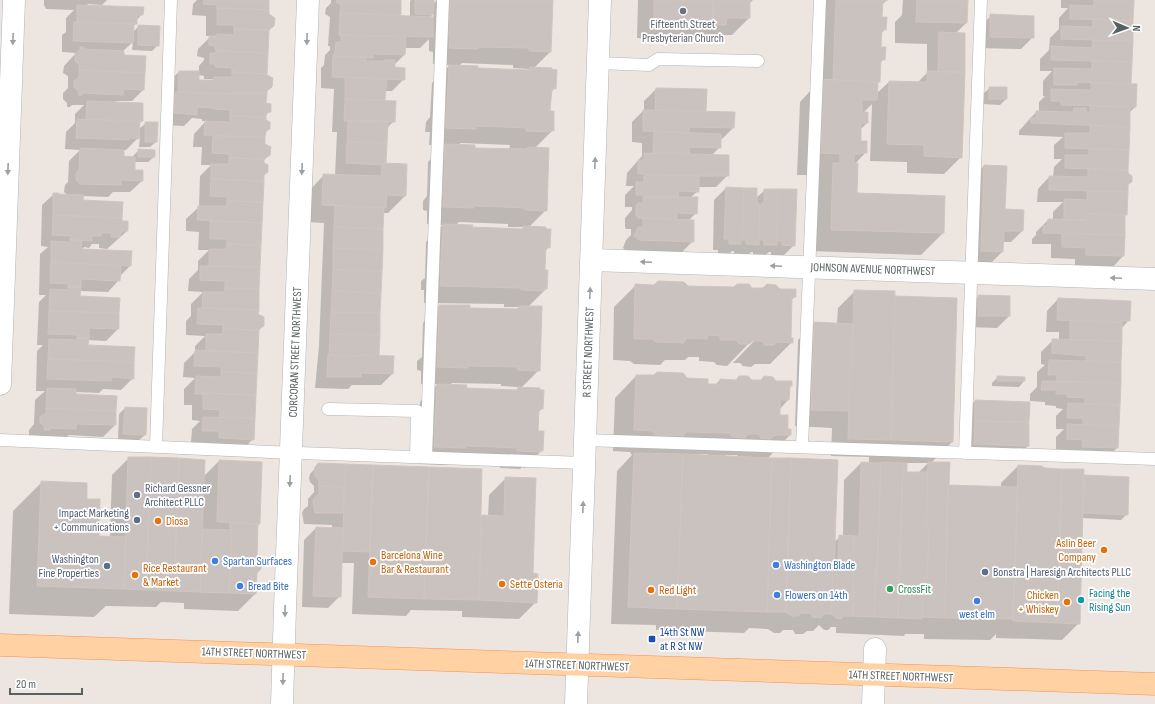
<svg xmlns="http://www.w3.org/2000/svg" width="1155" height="704" font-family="'Sofia Sans Condensed',sans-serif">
	<rect width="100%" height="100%" fill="#ede6e0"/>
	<path fill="#0003" fill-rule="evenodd" d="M44 0H107L102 5 88 4 86 6 142 14 136 21V24L132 27V33L139 26 158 45 152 51 132 50 133 42 123 51V56L143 90 132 101H116L114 103 142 121 139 123 138 130 146 123 156 142 150 147H139L140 136 126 150H123V157L133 158V156L139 150 154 157 148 162H134V171L142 181 130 192H113L108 197 83 196 82 201 121 222 127 231 107 249 99 248V244H92L89 248 84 247 82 250 130 266 119 277V280L108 292 80 291 79 297 118 329 106 341 88 340 87 346 133 378 121 390 103 389 99 393 75 392V395L115 425 103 437 69 435 63 440 33 438 29 435V430L34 424 35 400 45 391H36L37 351 43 345H37L39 302 46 295H39L40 254 48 247 41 246 42 205 54 194 69 196 64 192 65 185 68 182 69 161 80 150 65 149 66 132 75 123V114L84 105H72L70 107H67V103L63 99V93L68 88V76L63 73 64 66 76 53 62 52V35L66 32V18L74 10 46 9 44 5Z
		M197 0H269L266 76 271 87 266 92 265 103 270 111 265 116V121L269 129 265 133 264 144 269 155 263 161 257 315 263 326 258 331 253 439 241 451 208 450V443L191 442 192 429 200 421 192 420V405H184V389L195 378 183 377 184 363 195 352V346L205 336 186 335V321L191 316V304L203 292 188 291 189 279 198 270V261L209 250H198L199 232 186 231V219L199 207 200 176 211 165H201L202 147H193L194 134 206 121H202V119L192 118 184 126 162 125 167 83 179 72H199V66L204 60V58L197 56 198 49 211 36H206V16L192 15 193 4ZM198 75 204 76V79H216V81H198Z
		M331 0H400V17H410V1L411 0H433V4L437 0H552L550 52 534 68 555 88 550 93 549 112 553 130 535 148 546 210 529 227 549 247 544 252V271L546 289 528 307 539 370 521 388 542 409 538 412 537 432 542 450 525 468 522 467 520 469 500 468V465L449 463 447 465 418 464 420 402 438 384H421V371L417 370V361L422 357 423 323 440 306 469 308 516 310 519 307H504V304L424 303V290H421V281L425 278 426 242 443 225 427 224V211L423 210V201L427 196 428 162 445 145H429L430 132H425L426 122 430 117 432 83 450 65 433 64V52L429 51V39L420 48H405L404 55 394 65V68L404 79 392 91H385L384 101 394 121 387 128 385 162 384 164 405 196 388 213H383L378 357 392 374 381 385H352L348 389 315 388 319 346 324 223 306 222 307 193 324 175 335 176 337 132H332L334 89 321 88V68L324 65 325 55 330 50V46H328L330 17 325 14 326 8 331 3ZM434 13 433 18H429ZM462 63 513 65V68L529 69 527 71 477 69 459 66ZM461 143 510 145 509 150 474 149 458 145ZM459 222 508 224V227H524L521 230 471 228 456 225ZM452 383 501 384V386L519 387 515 391 465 389 448 386Z
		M638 0H753L749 4V18L732 35H716L708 42H701L702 39 696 38 694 40 637 38Z
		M815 0H887L882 5 881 18 885 29 881 34 880 48 884 59 879 64V81L877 83 876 94 889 82 917 83 927 73V44L895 43V22L902 15 903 0H967L966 23 956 33 961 157 944 174 907 173V162L870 161 872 104 863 113 867 123 860 130V142L866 152 855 164 856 194 943 233 921 255 810 251 819 175H797L800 102 812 89Z
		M1061 0H1133L1130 85 1135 107 1129 113 1127 173 1131 182 1127 186 1126 214 1124 216 1123 256 1112 268 1075 267V259L1051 258V244H1032V239L1036 235V232L1048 220H1053V212L1063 202H1037L1038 189 1049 177H1053L1054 167 1062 159H1054V145L1063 137 1019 135V131L1036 112H1039V102L1045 96H1043V81L1052 71H1040V59L1049 50 1050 38 1059 29V18L1068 8H1061Z
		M991 16 1033 37 1021 49 978 48 979 27Z
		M990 88 1006 99 1000 105 983 104 984 93Z
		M656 89 706 90 705 112 733 128 722 139H720V147L712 155 728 175 716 187H698V191L690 198 696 213 689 220 693 241 681 253 627 252 623 248 626 240 631 235V229H626L625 227V218L632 210V207H625V195L634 186H626L627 173 642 156V143L632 142V122L644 110V101Z
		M984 166 1004 210 1022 231 1011 242H1003L1002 252 991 263H970L973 177Z
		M726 188 756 198 765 190 794 245 782 257H771V252H769L764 256H753V252H751L746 256H734V251H732L728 255H718V250H713L714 200Z
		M636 285 779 290 795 297 791 300 790 339 792 342 770 364H755L751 367 743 366 740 363H733L757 338 755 337 727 366 717 365 714 362 699 361V357H688L685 360H665L660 365 634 364 630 361 613 360 614 307Z
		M855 291 894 297 956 299 952 442 931 463H949L948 486 1001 488V483L1018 466 1044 469 1083 476 1128 478 1127 514 1121 520 1082 518 1079 623 1062 640 996 638V634L990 640 924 639V634H905L904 636 836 633V627H831L828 630H824L819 625 813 631H807L803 634H795L793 630H783L780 633H774L768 629 749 628 744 633 656 630V625L611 624 617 471 632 455 630 452 613 451 615 398 636 376 686 379 707 385H715L720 380 775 382 791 385 789 388 788 400 779 410V416L787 429 790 430V435L767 459 834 542 840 537H843L844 480 861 463H869V457L831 456 832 428 795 426 798 340 815 323 837 324 838 308ZM693 454H707L708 456H693ZM726 455H737L739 458 724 457ZM906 463H928L918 473H906Z
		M979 296 1009 316 997 328 966 327 967 308Z
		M1058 299 1129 320 1121 329 1117 448 1106 459 1056 450V437L1064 429H1056V416L1063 409 1056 408V406L1045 405V402L1030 401V394L1037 387V372L1045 365 1041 364V352L1053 340H1059V332H1046L1047 311Z
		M998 377 1024 381 1019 387 992 386V383Z
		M975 401 1029 403 1028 446 1016 457 963 456 964 412Z
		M125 408 145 435 139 440H118L119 414Z
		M129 458 204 476 219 461 259 524 257 525 255 594 238 611 184 609V603L161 602 156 607 106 606 94 617 9 614 13 511 42 482 86 500 98 537H110L112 475Z
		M319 464 429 468 480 518 482 516H488L489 495 506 478 532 574 536 602 519 619 462 617V611L411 610 406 616 352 614 354 563H341L340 596 328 608 302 607 304 540 316 528H332V525L304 524 302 513 304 509 308 506V499L315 491H314V486L310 482 309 478 310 474Z"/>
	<path fill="#cac2bf" stroke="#d2c5be" d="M204 0H269V10L217 8V5L203 4Z
		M337 0H401V15L340 13 341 5 336 2Z
		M415 0H434L433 15 415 14Z
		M450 0H553L551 52 529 51V48L478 47V49L449 48 450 35H446V21H449Z
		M654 0H713V23L654 21Z
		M713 0H750V18H727L726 25H718V22H713Z
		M836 0H888H883L882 17H887L886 30 882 29 881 47H886L885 60 881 59 880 82 833 80Z
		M917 0H968L967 23 916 22Z
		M1094 0H1134L1133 20 1070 19V5L1094 6Z
		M77 5 144 7 143 15H137V24L77 22Z
		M217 8 269 10V14L275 18 274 26 269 30 234 29V25H217Z
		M340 13 433 17V37L339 35Z
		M990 14 1034 16V38L990 37Z
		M1093 19 1133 20V41L1061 39V26L1093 27Z
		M74 22 134 24 133 43 73 41Z
		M138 25 160 26 159 46 138 45Z
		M234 29 269 30 268 53 216 51 215 46 209 45V36H216L217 34 234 35Z
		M939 32 965 33V72H938Z
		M341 35 406 37 405 55 373 54V58L333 56 335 52 336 42H341Z
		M1093 40 1133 41 1132 62 1051 60V46L1092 48Z
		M80 47H84V49L124 51V55L146 56 145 73 79 70V64L75 61V54L80 50Z
		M216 51 268 53 267 74 232 72V68L215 67V64H210V53H216Z
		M333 56 366 57V61H384V60H395V67L405 68V80L332 77Z
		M1092 61 1132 62 1131 84 1077 82V85H1054V68L1092 69Z
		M449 65 478 66V68L529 70 530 67 552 68 551 69 557 70 556 89 552 88 550 111H554V131L549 130V132L526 131V128L476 126V129L446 128V115H442V104H447Z
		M79 70 145 73 144 90 124 89 123 95 82 93V95H78V91L74 87V81L79 77Z
		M179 71H199V80H213L214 77H232V72L267 74V75L273 78 272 87 267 91V93H232V94L178 92Z
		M927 71 965 72 962 158 924 156V145L887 144 889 81 927 82Z
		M345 77 387 79 385 100 345 99Z
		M821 79 878 82 877 100H862V112H868V123H861V141H867V153H860V154H854V163H858L857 193 945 196 944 233 831 230 833 163H840V154L819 153Z
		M1091 83 1137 84 1136 107 1061 105V101H1051V89L1091 90Z
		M989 87H1007V99H989Z
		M656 88 707 89 706 111 655 110Z
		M174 92 232 94V93H267L266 103 271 104V112L266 113V117L230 116V110L213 109V108L197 107V115L174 113Z
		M345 99 396 101 395 122 344 121Z
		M87 101 143 103V121L86 119Z
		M1090 105 1130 107V127L1031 123 1030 118H1036V111L1073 112 1074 108H1086V112H1090Z
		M643 110 735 112 734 128 689 127V133L643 131Z
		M230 116 266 117V120L270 122V129L266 131 265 137 204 135 205 121 230 122Z
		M77 119 140 122 139 139 129 138V140L76 138Z
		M348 121H388L387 143 347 142Z
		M145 122H158L157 142H145Z
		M1090 126 1130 127 1129 150 1065 148V133H1090Z
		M654 131 721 134V148L689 147 690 153H653Z
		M213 136 265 137V144L271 147 270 155 264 159 229 158V154L212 153Z
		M347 142 387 143 386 163H382V165L346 163Z
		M445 144 475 145V148L527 149 528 147 549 148 547 211 525 210V208L474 206V208L443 207 444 194H439L440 183H444Z
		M80 148 124 150V156L135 157V170H143V181L121 180V185L80 184 76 180V173L79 170Z
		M1089 148 1129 150 1128 170 1065 168V155H1089Z
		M138 149 155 150V157H138Z
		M644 153 729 155V176H699L638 174V160H644Z
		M229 158 264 159V163L268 165V172L264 175V181L211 179V164H229Z
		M382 163 407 164 406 196 387 195 386 208 322 205 323 174 381 176Z
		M984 165 1007 166 1005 209 1024 210 1023 231H1004L1003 252 981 251Z
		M1088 169 1128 170V173L1132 176V182L1128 184V192L1049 190V176L1088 177Z
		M644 175 699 176V192L679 191 678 197H643V195H636V182H644Z
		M211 179 264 181 263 202 227 201V197L210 196Z
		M726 187 744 188 742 240H741V244H729V239H724Z
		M744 188H757V202L760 205 759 245 746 244V240H742Z
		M764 189H778L777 245H764V240H759L760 205 764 202Z
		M778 189H797L795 246 782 245V241H777Z
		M1087 191 1128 192 1127 215 1087 214 1086 220H1064V199L1087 200Z
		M53 193H59L58 194 84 195 83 200 123 202 122 218 53 215Z
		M643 197H698L697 214 677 213V219L638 218 636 215V205L638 203H643Z
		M227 201 263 202 262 223 197 220 198 206H227Z
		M335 206 384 208 383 229 334 227Z
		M1087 214 1125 215V235L1043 233V226H1047L1048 219 1086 220Z
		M53 215 122 218V221H128V231H122V233H120V237H111V233H101V236H92V241L70 240 71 236 52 235Z
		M643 218 694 220V242L639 240 634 236 638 227H643Z
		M210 221 262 223 261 245 227 244V239H210Z
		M443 224 473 225 472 227 523 229V226L546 227V229H551L550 248 546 247 545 270H548L547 289H544V291L521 290V288L440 286 441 273H438V263L441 262Z
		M334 227 383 229V250L333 248Z
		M1062 233 1125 235 1124 256 1086 255V248L1062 247Z
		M70 240H82L81 249 132 251 131 266 51 262V241L70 242Z
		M227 244 261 245 260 267 209 266V249H226Z
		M333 248 383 250 382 271 333 270Z
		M51 262 121 266 120 281 81 279V287H68V284L50 283Z
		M200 266 260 267 259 289 225 288V281L200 280Z
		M333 270 382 271 381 293 332 291Z
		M658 281 684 282 688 286 734 287 737 284H749L752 288H763L767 284 776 285 780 289H796V297H792L791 338H793V343L777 342 774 345H765L762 341H753L749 344H739L736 340H720V336L708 335 707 339 687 338 683 343 656 342 652 339H634L635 284 654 285Z
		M68 287H81L80 296 120 298 119 313 49 311 50 289 68 290Z
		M225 288 259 289V310L202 308 203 292H224Z
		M854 290 895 291 891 440 848 439 850 367H852Z
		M332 291 381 293 380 313 331 312Z
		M978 295 1010 296V316H978Z
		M895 296 957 298 953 442 891 440Z
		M1058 298 1131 301 1130 321H1122V322L1057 320Z
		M439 305H470V308L519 309V306H542L540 371 517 370 518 367 468 366V368L437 367 438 354H433L434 343 438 344Z
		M198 308 259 310 258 314 264 317V326L259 329V330L223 329V325L197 324Z
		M49 311 119 313V329L89 328V338H77V335L48 334Z
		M331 312 380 313V335L330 334Z
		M1070 321 1122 322V341L1070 340Z
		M814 322 853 324 852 367H850L849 411 811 410Z
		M223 329 259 330 258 353 206 351V334H223Z
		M330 334 380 335 379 356 360 355V356L329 355Z
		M77 338H89L88 345 135 347 134 362 48 359 49 339 77 340Z
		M1052 339 1122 341 1121 362 1086 361V356L1052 353Z
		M195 350 258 353 257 373 221 372V367L194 366Z
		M328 355 360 356V355L394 356 393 374 361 373V377H327Z
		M48 359 134 362V379L112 377 111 381 47 379Z
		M1049 360 1121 362V383L1056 382 1057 375H1048Z
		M221 372 257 373 256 395 203 393V394H195L196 376 221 377Z
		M657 372 683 373 687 378 708 379V384H720V379L736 380 739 376H748L752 380H761L764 376 773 377 776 381H792V386H790L789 400H780V415H788V429H791V435H775L770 439H762L758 434H748L745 438 732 437 729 433 686 432 683 436 655 435 652 431 634 430 636 375H654Z
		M997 376 1025 377V381H997Z
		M1042 381 1121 383 1120 405 1085 404V398L1067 397V394H1056V390H1041Z
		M437 384 467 385 466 388 518 390V387L540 388V390H544L543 409H539L538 431H544L543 451H539V452L517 451V448L466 446V448L434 447 435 435 431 434 432 424H435Z
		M47 388 76 389V394L117 396 116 411 46 408Z
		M203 393 256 395 255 418 219 417 220 410 203 409Z
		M975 400 1030 402 1029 422 975 421Z
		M1068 403 1120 405 1119 426 1083 425V418H1067Z
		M125 407 147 408 146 435 123 434Z
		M46 408 116 411V425L76 424V429L50 428V430H44V426L40 423V417L46 413Z
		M203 417 255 418 254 440 219 438V431H202Z
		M975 421 1029 423V446L974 444Z
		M1067 424 1119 426 1118 448 1082 447 1083 440 1067 439Z
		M634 453 683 454 677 609 628 607Z
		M683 454 772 458 767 612 677 609Z
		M128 457H151L146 590 124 589Z
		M151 457 179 458 174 591 146 590Z
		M179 458 205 460 200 592 174 591Z
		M772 458H791L786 612H767Z
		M791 458 838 460 834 568H833L831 614H824L821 618 812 617 810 613H801L798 616H791L786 612Z
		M219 460 262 462 260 524 217 522Z
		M861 462 881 463 877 570H876L874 617 853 616 854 536H859Z
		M881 462 903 463 898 618 874 617 876 570H877Z
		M928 462H950L949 485H948L945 618 922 617 923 579H927L929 528H926Z
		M318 463 346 464 344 487 319 486V481L315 476 314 472 315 467Z
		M903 463H907V472H928L926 528H929L927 579H923L922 619 898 618Z
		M346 464 373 465 370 552 342 551Z
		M373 465 429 467 424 599 368 597Z
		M1018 465 1041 466 1045 468 1062 469 1057 623 1013 621Z
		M429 467 482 469 479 600 424 599Z
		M1062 469H1084L1080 624 1057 623Z
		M1084 475 1129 477 1128 515 1083 513Z
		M505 477 536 478 533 573 538 574 537 603 479 600 482 515 504 516Z
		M41 481 87 483V499H100L99 536 126 537 124 589 37 586Z
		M948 485 1018 487 1013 619 945 618Z
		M319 486 344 487 343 513H315L313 501 315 497 319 494Z
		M230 522 258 524 257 557 261 561V569L257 573 256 594 229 593 232 530H230Z
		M316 527 343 528 341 597 313 596Z
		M203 529 232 530 229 593 200 592Z
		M839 535 854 536 853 616H843L841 619 836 618 831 614 833 568H837V559H838Z"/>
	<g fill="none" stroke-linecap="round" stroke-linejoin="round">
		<g stroke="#aeb4b7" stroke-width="13">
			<path id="lane" d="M598 63 649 65 658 59 758 61
				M328 409 417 411 416 457
				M0 440 271 452 584 463
				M585 440 1155 459
				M156 446 171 0
				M802 447 820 0
				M965 453 981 0
				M426 457 443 0"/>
		</g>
		<g stroke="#aeb4b7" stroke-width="23">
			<path id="street" d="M592 260 1155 279
				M282 704 285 608 308 0
				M873 704 875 649"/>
		</g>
		<g stroke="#adb4b7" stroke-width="23">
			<path id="secondary" d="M0 384 14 0
				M576 704 600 0"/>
		</g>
		<g stroke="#f78f4f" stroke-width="23">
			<path id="primary" d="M0 645 1155 684"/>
		</g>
		<use href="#lane" stroke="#fff" stroke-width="12"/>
		<use href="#street" stroke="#fff" stroke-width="22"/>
		<use href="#secondary" stroke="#fff" stroke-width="22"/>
		<use href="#primary" stroke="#ffd1a3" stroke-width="22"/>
	</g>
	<defs><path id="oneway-solid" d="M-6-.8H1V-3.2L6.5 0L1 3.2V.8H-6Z"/></defs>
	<g fill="#9ba0a1">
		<use href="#oneway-solid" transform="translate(13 39) rotate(92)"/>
		<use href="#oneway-solid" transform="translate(307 39) rotate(92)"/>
		<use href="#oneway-solid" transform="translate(595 163) rotate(-88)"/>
		<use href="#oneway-solid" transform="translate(8 169) rotate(92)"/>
		<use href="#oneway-solid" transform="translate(302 169) rotate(92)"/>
		<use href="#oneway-solid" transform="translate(646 262) rotate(-178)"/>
		<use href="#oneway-solid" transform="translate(776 266) rotate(-178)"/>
		<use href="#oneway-solid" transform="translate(1116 278) rotate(-178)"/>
		<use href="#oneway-solid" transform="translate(590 293) rotate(-88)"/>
		<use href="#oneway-solid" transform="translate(290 481) rotate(92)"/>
		<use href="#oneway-solid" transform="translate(583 507) rotate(-88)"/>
		<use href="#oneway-solid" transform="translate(285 611) rotate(91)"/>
		<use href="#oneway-solid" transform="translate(578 637) rotate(-88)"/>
		<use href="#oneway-solid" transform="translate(283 679) rotate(92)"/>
	</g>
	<circle fill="#6b7280" stroke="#fff" stroke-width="1.5" cx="683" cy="11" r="4"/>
	<g fill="#5c6f8a" stroke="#fff" stroke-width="1.5">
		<circle cx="137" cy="495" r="4"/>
		<circle cx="137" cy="520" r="4"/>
		<circle cx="107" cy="566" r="4"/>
		<circle cx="985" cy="572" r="4"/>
	</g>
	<g fill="#e8710a" stroke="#fff" stroke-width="1.5">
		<circle cx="158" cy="521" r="4"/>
		<circle cx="1104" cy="550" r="4"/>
		<circle cx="373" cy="562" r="4"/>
		<circle cx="135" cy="575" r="4"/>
		<circle cx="502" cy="584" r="4"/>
		<circle cx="651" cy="590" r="4"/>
		<circle cx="1067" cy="602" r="4"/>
	</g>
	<g fill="#3f7fe0" stroke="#fff" stroke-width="1.5">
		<circle cx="215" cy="561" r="4"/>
		<circle cx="776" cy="565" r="4"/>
		<circle cx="240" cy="586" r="4"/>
		<circle cx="777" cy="595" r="4"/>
		<circle cx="977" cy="601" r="4"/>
	</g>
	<circle fill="#2e9e5b" stroke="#fff" stroke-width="1.5" cx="890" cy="589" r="4"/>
	<circle fill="#0f9aa8" stroke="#fff" stroke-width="1.5" cx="1081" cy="600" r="4"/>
	<rect fill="#1a4fb4" stroke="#fff" stroke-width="1.5" x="648" y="635" width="8" height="8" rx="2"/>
	<g text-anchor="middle" stroke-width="3.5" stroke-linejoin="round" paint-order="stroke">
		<g font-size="12" fill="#5b616d" stroke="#fff">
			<text x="683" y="28">Fifteenth Street<tspan x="683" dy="14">Presbyterian Church</tspan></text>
		</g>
		<g font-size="12" fill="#596062" stroke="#fff">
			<text transform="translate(873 269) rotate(2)" y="4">JOHNSON AVENUE NORTHWEST</text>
			<text transform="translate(295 352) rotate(-88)" y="4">CORCORAN STREET NORTHWEST</text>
			<text transform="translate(588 352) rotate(-88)" y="4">R STREET NORTHWEST</text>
			<text transform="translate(254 653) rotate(2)" y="4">14TH STREET NORTHWEST</text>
			<text transform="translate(577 665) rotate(2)" y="4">14TH STREET NORTHWEST</text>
			<text transform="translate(901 676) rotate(2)" y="4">14TH STREET NORTHWEST</text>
		</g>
		<g font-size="12" fill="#4e5e75" stroke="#fff" text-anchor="start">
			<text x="145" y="492">Richard Gessner<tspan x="145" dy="14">Architect PLLC</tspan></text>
			<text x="129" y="517" text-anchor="end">Impact Marketing<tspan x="129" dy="14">+ Communications</tspan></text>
			<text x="99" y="563" text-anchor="end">Washington<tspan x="99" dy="14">Fine Properties</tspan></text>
			<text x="993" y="576">Bonstra | Haresign Architects PLLC</text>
		</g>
		<g font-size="12" fill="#c56008" stroke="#fff" text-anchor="start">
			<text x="166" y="525">Diosa</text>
			<text x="1096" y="547" text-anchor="end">Aslin Beer<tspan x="1096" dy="14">Company</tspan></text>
			<text x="381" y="559">Barcelona Wine<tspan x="381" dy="14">Bar &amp; Restaurant</tspan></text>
			<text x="143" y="572">Rice Restaurant<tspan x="143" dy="14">&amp; Market</tspan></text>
			<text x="510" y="588">Sette Osteria</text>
			<text x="659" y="594">Red Light</text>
			<text x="1059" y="599" text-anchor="end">Chicken<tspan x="1059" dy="14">+ Whiskey</tspan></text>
		</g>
		<g font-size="12" fill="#366cbe" stroke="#fff" text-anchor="start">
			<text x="223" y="565">Spartan Surfaces</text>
			<text x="784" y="569">Washington Blade</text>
			<text x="248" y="590">Bread Bite</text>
			<text x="785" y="599">Flowers on 14th</text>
			<text x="977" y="618" text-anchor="middle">west elm</text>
		</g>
		<g font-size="12" fill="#27864d" stroke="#fff" text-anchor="start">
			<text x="898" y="593">CrossFit</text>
		</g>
		<g font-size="12" fill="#0d838f" stroke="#fff" text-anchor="start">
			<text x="1089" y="597">Facing the<tspan x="1089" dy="14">Rising Sun</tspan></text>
		</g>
		<g font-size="12" fill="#164399" stroke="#fff" text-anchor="start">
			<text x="660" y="636">14th St NW<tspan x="660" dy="14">at R St NW</tspan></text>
		</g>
	</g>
	<g transform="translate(1127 28) rotate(92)" stroke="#ffffff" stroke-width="3" paint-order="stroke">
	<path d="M0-3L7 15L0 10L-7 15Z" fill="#596062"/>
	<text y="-6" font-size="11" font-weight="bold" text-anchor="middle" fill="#596062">N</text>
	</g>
	<path d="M10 688v6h72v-6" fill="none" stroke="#596062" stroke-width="2"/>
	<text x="16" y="688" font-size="12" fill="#596062" stroke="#ffffff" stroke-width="3" paint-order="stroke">20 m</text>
</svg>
